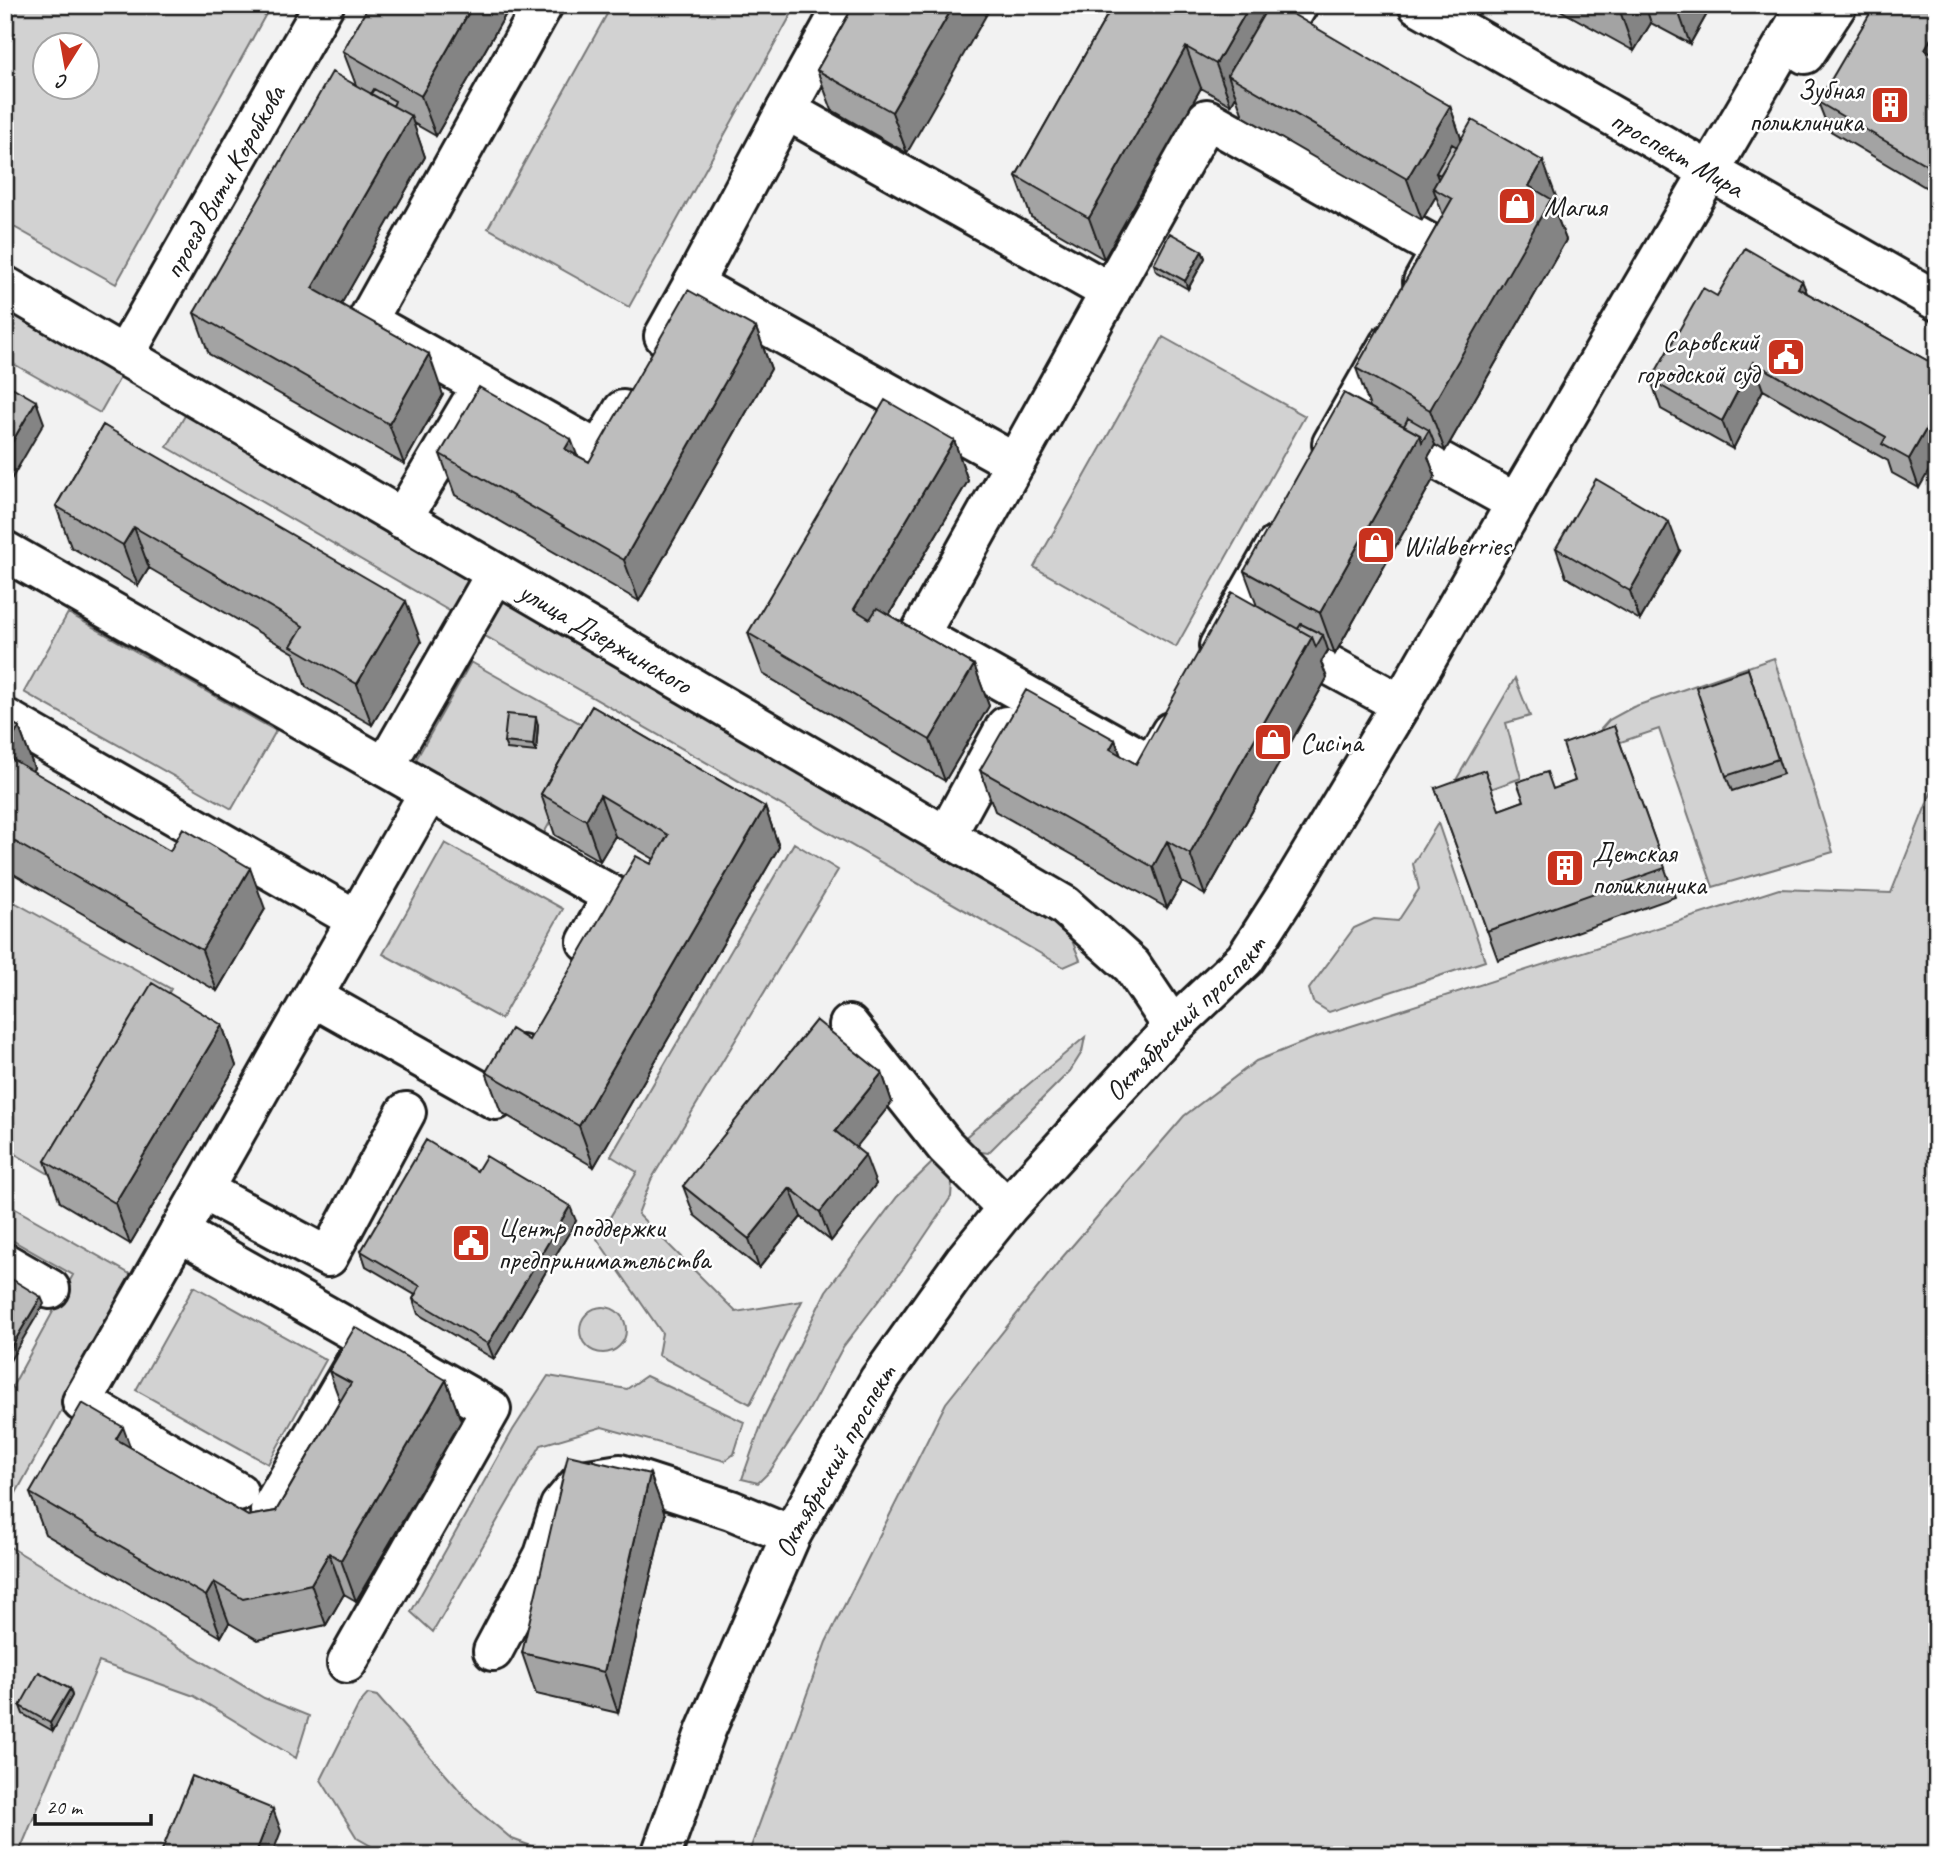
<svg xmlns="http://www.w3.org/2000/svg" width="1942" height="1860" font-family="Caveat,sans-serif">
	<rect width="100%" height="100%" fill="#f2f2f2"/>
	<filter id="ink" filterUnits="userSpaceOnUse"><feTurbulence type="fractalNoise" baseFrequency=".0143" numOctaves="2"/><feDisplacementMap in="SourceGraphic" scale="14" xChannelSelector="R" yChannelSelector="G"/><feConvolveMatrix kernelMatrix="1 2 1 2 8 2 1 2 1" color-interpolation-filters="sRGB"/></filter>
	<g filter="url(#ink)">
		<path fill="#d2d2d2" stroke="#777" stroke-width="2" fill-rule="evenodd" d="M5 5H271L116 284 5 222ZM46 46H88V88H46Z
			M612 5 796 6 629 307 488 228Z
			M5 306 122 374 100 413 5 359Z
			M1163 337 1305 416 1176 647 1034 567Z
			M187 412 478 581 458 616 167 447Z
			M501 595 900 830 1069 933 1080 960 1064 967 480 633Z
			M68 613 276 731 232 809 24 692Z
			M1774 658 1833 852 1713 887 1659 729 1597 750 1595 744 1601 729 1609 720 1633 707Z
			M471 662 599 734 543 835 414 763Z
			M1515 678 1530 716 1506 723 1521 778 1452 803V787Z
			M1937 778V1855H748L826 1642 946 1403 1060 1260 1184 1116 1256 1061 1317 1037 1779 889 1891 893Z
			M1438 823 1485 961 1329 1012 1313 1002 1309 989 1354 928 1374 919 1398 921 1419 889 1413 864Z
			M445 843 563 909 501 1019 383 954Z
			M794 843 838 870 651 1180 638 1214 736 1312 802 1301 750 1404 658 1355 662 1333 597 1239 637 1172 611 1156Z
			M5 897 171 989 61 1181 5 1148Z
			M1085 1037 1082 1052 1070 1071 988 1153 975 1151 962 1140Z
			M933 1162 952 1182 951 1197 902 1270 843 1347 803 1421 770 1471 758 1483 742 1479 764 1417 826 1291 897 1197Z
			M5 1203 135 1277 5 1513V1400L73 1275 5 1236Z
			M194 1286 326 1360 268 1464 136 1390Z
			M580 1330a23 23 0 1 1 46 0a23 23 0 1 1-46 0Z
			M548 1376 627 1389 646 1376 744 1422 734 1454 725 1461 602 1427 541 1445 433 1632 411 1612 513 1430Z
			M5 1544 264 1698 309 1716 296 1758 194 1696 99 1662 18 1855H5Z
			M368 1694 377 1696 475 1808 512 1839 556 1855H387L357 1838 321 1780 359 1704Z"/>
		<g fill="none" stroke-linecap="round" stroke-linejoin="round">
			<g stroke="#1c1c1c" stroke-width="44">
				<g id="minor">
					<path d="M543 5 367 321 599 451 623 410"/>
					<path d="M844 5 786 110 1110 292 1207 119 1441 250 1423 282"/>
					<path id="s1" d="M1418 5 1937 301"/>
					<path d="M1271 50 1298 5"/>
					<path d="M1805 54 1837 5"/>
					<path d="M693 284 786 110"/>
					<path id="s2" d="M5 286 1064 905 1132 966 1173 1027"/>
					<path d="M664 336 693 284 1015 463 919 635 1152 765 1171 732"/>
					<path id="s3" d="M124 356 324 5"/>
					<path d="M1332 444 1389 344"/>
					<path d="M1429 455 1516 503"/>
					<path d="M1015 463 1110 292"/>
					<path d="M402 519 470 405"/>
					<path d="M5 551 429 792 179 1232 491 1409 347 1663"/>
					<path d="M1219 646 1276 546"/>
					<path d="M1322 661 1401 704"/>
					<path d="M5 718 357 920"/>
					<path d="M385 767 496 573"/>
					<path d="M429 792 613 896 587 942"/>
					<path d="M946 836 1006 726"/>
					<path d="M313 997 496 1100 522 1055"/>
					<path d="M849 1025 945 1146 1007 1208"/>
					<path d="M203 1190 328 1257 406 1112"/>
					<path d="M179 1232 82 1402 238 1492"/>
					<path d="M5 1263 50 1289"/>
					<path d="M270 1510 364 1348"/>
					<path d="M493 1651 544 1555 560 1506 582 1480 620 1474 731 1510 791 1535"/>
					<path id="s4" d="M661 1855 706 1730 791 1535 879 1380 964 1261 1007 1208 1173 1027 1245 959 1285 897 1401 704 1516 503 1807 5"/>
				</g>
			</g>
			<use href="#minor" stroke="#fff" stroke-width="38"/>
		</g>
		<path fill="#a3a3a3" stroke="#1c1c1c" stroke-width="2" d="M511 5 436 136 413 123 425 157 341 304 443 395 404 464 209 354 194 313 356 85 343 51Z
			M854 5 907 153 832 110 817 70Z
			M1113 5 1264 14 1450 106 1461 138 1558 202 1554 209 1566 240 1445 451 1435 445 1428 457 1435 476 1335 654 1328 650 1321 662 1327 678 1205 895 1182 882 1167 908 995 811 980 770 1115 740 1121 756 1136 764 1257 606 1244 571 1370 407 1356 368 1443 215 1436 196 1422 220 1243 116 1236 96 1231 105 1201 88 1104 259 1031 217 1016 176Z
			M1551 5H1712L1690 44 1651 23 1634 51Z
			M1937 5V194L1829 130 1818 102Z
			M1202 251 1205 258 1188 289 1156 271 1154 264Z
			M1802 281 1807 293 1937 366 1919 488 1892 473 1888 461 1763 390 1733 449 1661 409 1651 380 1717 296Z
			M756 328 771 369 639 601 455 495 440 454 577 456 589 462Z
			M103 425 421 642 372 725 306 687 294 653 149 568 138 586 71 547 56 506Z
			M954 440 968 481 889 615 974 665 989 706 945 781 763 674 748 633Z
			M1556 548 1680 551 1640 620 1566 577Z
			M1748 669 1783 774 1732 791 1726 776Z
			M592 706 765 807 779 847 594 1167 501 1112 486 1072 529 1040 654 859 615 836 600 861 555 835 541 794Z
			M5 719 19 727 34 768 32 771 265 909 217 991 5 869Z
			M538 725 536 752 507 749 504 742Z
			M1614 726 1675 897 1498 960 1435 788 1500 810 1575 781Z
			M222 1025 236 1066 130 1244 60 1202 45 1161Z
			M882 1073 892 1102 856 1147 876 1184 831 1241 801 1217 759 1268 694 1215 683 1186Z
			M477 1171 576 1221 494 1359 418 1314 413 1299 415 1295 366 1266 361 1251Z
			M329 1371 446 1380 461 1421 356 1601 344 1594 326 1625 258 1640 229 1623 221 1637 45 1534 30 1493 131 1448 248 1516 276 1511 340 1401Z
			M650 1474 665 1515 618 1713 536 1694 522 1653Z
			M70 1689 72 1696 53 1731 23 1714 20 1706Z"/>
		<path fill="#848484" stroke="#1c1c1c" stroke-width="2" d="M473 5H511L436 136 421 96Z
			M954 5H992L907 153 892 112Z
			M1250 5H1260L1271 35 1228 75 1236 96 1231 105 1216 64Z
			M1623 5H1645L1651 23 1634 51 1620 11Z
			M1676 5H1712L1690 44Z
			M1937 28V75L1925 49Z
			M1186 47 1201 88 1104 259 1089 218Z
			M1450 106 1464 147 1436 173 1441 187 1433 188 1436 196 1422 220 1407 179Z
			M411 116 425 157 327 329 312 288Z
			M1543 161 1558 202 1554 209 1566 240 1445 451 1430 410 1529 186Z
			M1202 251 1205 258 1188 289 1185 281Z
			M1802 281 1813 310 1798 288Z
			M756 328 771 369 639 601 624 560Z
			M429 354 443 395 404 464 389 424Z
			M1753 362 1763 390 1733 449 1722 421Z
			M36 401 44 423 5 490V454Z
			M1937 410V457L1919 488 1909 459Z
			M1429 430 1435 445 1428 457 1435 476 1335 654 1320 613 1420 435Z
			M571 439 586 479 565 449Z
			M954 440 968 481 868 650 854 609Z
			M1669 522 1680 551 1640 620 1630 591Z
			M134 527 149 568 138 586 123 545Z
			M406 601 421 642 372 725 357 684Z
			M1323 635 1328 650 1321 662 1327 678 1205 895 1190 854 1312 637Z
			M974 665 989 706 945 781 930 740Z
			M536 717 538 725 536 752 533 745Z
			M19 727 34 768 18 795 5 760V751Z
			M1115 740 1130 781 1110 749Z
			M600 795 615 836 600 861 586 820Z
			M765 807 779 847 594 1167 579 1126Z
			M1167 841 1182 882 1167 908 1153 867Z
			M250 868 265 909 217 991 202 950Z
			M222 1025 236 1066 130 1244 115 1203Z
			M882 1073 892 1102 846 1160 835 1131Z
			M865 1155 876 1184 831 1241 820 1212Z
			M790 1188 801 1217 759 1268 749 1239Z
			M570 1206 576 1221 494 1359 488 1344Z
			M41 1297 44 1304 5 1369V1357Z
			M446 1380 461 1421 356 1601 341 1560Z
			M123 1427 138 1468 116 1439Z
			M650 1474 665 1515 618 1713 604 1672Z
			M329 1553 344 1594 326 1625 311 1584Z
			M214 1582 229 1623 221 1637 206 1596Z
			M70 1689 72 1696 53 1731 50 1723Z
			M273 1809 281 1831 272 1855H255Z"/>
		<path fill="#bdbdbd" stroke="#1c1c1c" stroke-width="2" d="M369 5H473L421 96 343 51Z
			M854 5H954L892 112 817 70Z
			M1113 5H1250L1216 64 1186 47 1089 218 1016 176Z
			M1269 5H1277L1450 106 1407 179 1228 75Z
			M1610 5H1623L1620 11Z
			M1875 5H1937V28L1925 49 1937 56V171L1818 102Z
			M332 72 411 116 312 288 429 354 389 424 194 313Z
			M374 89 395 101 393 106 371 94Z
			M1472 120 1543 161 1529 186 1551 199 1430 410 1356 368 1452 199 1433 188Z
			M1452 144 1457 147 1440 175 1436 173Z
			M1170 233 1202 251 1185 281 1154 264Z
			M1745 248 1802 281 1798 288 1937 366V410L1909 459 1882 444 1886 437 1753 362 1722 421 1651 380 1703 288 1717 296Z
			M688 290 756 328 624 560 440 454 479 387 571 439 565 449 589 462Z
			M5 383 36 401 5 454Z
			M1344 393 1420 435 1320 613 1244 571Z
			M885 400 954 440 854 609 870 619 877 608 974 665 930 740 748 633Z
			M1408 418 1429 430 1422 442 1420 435 1404 426Z
			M103 425 406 601 357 684 291 646 303 626 134 527 123 545 56 506Z
			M1596 479 1669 522 1630 591 1556 548Z
			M1232 592 1312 637 1190 854 1167 841 1153 867 980 770 1026 690 1115 740 1110 749 1136 764Z
			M1301 624 1323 635 1316 647 1312 637 1298 629Z
			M1748 669 1778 759 1726 776 1696 687Z
			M592 706 765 807 579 1126 486 1072 511 1029 529 1040 636 856 651 864 668 835 600 795 586 820 541 794Z
			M507 714 536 717 533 745 504 742Z
			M5 719 19 727 5 751Z
			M1614 726 1665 868 1487 931 1435 788 1485 770 1499 810 1524 801 1517 782 1547 772 1553 789 1575 781 1563 744Z
			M5 755 170 851 183 828 250 868 202 950 5 836Z
			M152 983 222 1025 115 1203 45 1161Z
			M816 1020 882 1073 835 1131 865 1155 820 1212 790 1188 749 1239 683 1186Z
			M426 1140 477 1171 486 1156 570 1206 488 1344 413 1299 420 1286 361 1251Z
			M5 1275 41 1297 5 1357Z
			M355 1327 446 1380 341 1560 329 1553 311 1584 243 1599 214 1582 206 1596 30 1493 82 1403 123 1427 116 1439 248 1516 276 1511 351 1383 329 1371Z
			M568 1455 650 1474 604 1672 522 1653Z
			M39 1672 70 1689 50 1723 20 1706Z
			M192 1776 273 1809 255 1855H160Z"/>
	</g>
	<defs>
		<g id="building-square" transform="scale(2.0125)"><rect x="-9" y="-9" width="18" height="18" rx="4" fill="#c8321e" stroke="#fff"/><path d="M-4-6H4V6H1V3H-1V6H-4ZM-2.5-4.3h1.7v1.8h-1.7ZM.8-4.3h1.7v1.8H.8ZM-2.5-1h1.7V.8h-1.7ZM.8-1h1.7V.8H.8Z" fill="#fff"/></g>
		<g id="shop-square" transform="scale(2.0125)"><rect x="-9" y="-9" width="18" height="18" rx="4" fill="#c8321e" stroke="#fff"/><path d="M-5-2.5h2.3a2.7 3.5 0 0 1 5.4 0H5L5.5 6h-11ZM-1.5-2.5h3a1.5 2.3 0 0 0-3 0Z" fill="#fff"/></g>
		<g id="civic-square" transform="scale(2.0125)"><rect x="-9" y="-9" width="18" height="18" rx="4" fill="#c8321e" stroke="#fff"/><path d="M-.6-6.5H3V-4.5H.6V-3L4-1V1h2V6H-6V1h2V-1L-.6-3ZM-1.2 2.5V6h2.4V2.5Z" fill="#fff"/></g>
	</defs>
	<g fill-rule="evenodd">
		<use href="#building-square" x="1890" y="105"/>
		<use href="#shop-square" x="1517" y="206"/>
		<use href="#civic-square" x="1786" y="357"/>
		<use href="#shop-square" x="1376" y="545"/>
		<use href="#shop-square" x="1273" y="742"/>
		<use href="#building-square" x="1565" y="868"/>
		<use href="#civic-square" x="471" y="1243"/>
	</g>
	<g text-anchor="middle" stroke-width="5" stroke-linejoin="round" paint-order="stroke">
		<g font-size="28" fill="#1c1c1c" stroke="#fff" text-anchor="start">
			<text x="1863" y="99" text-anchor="end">Зубная<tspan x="1863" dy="32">поликлиника</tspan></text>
			<text x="1544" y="216">Магия</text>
			<text x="1759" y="351" text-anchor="end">Саровский<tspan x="1759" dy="32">городской суд</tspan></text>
			<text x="1403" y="555">Wildberries</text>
			<text x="1300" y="752">Cucina</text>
			<text x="1592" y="862">Детская<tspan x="1592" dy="32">поликлиника</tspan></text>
			<text x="498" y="1237">Центр поддержки<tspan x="498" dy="32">предпринимательства</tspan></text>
		</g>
		<g font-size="28" fill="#1c1c1c" stroke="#fff">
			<text dy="10" stroke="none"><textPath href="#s1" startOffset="299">проспект Мира</textPath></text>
			<text dy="10" stroke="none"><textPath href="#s3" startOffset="201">проезд Вити Коробкова</textPath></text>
			<text dy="10" stroke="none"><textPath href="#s2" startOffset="696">улица Дзержинского</textPath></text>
			<text dy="10" stroke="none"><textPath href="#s4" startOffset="999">Октябрьский проспект</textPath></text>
			<text dy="10" stroke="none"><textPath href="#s4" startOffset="432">Октябрьский проспект</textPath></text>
		</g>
	</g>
	<rect width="1942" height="1860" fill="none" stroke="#fff" stroke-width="28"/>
	<rect x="14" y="14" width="1914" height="1832" fill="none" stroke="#1c1c1c" stroke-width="2.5" filter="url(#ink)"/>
	<g transform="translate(66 66) rotate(191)"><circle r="33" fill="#ffffff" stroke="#a4a4a4" stroke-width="2"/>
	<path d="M0-5L12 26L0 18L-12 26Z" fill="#c8321e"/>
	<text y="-10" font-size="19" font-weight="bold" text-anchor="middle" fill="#1c1c1c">С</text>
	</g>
	<path d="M35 1814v10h116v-10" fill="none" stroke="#1c1c1c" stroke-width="3.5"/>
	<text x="46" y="1814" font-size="21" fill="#1c1c1c" stroke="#ffffff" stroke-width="5" paint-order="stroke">20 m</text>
</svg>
